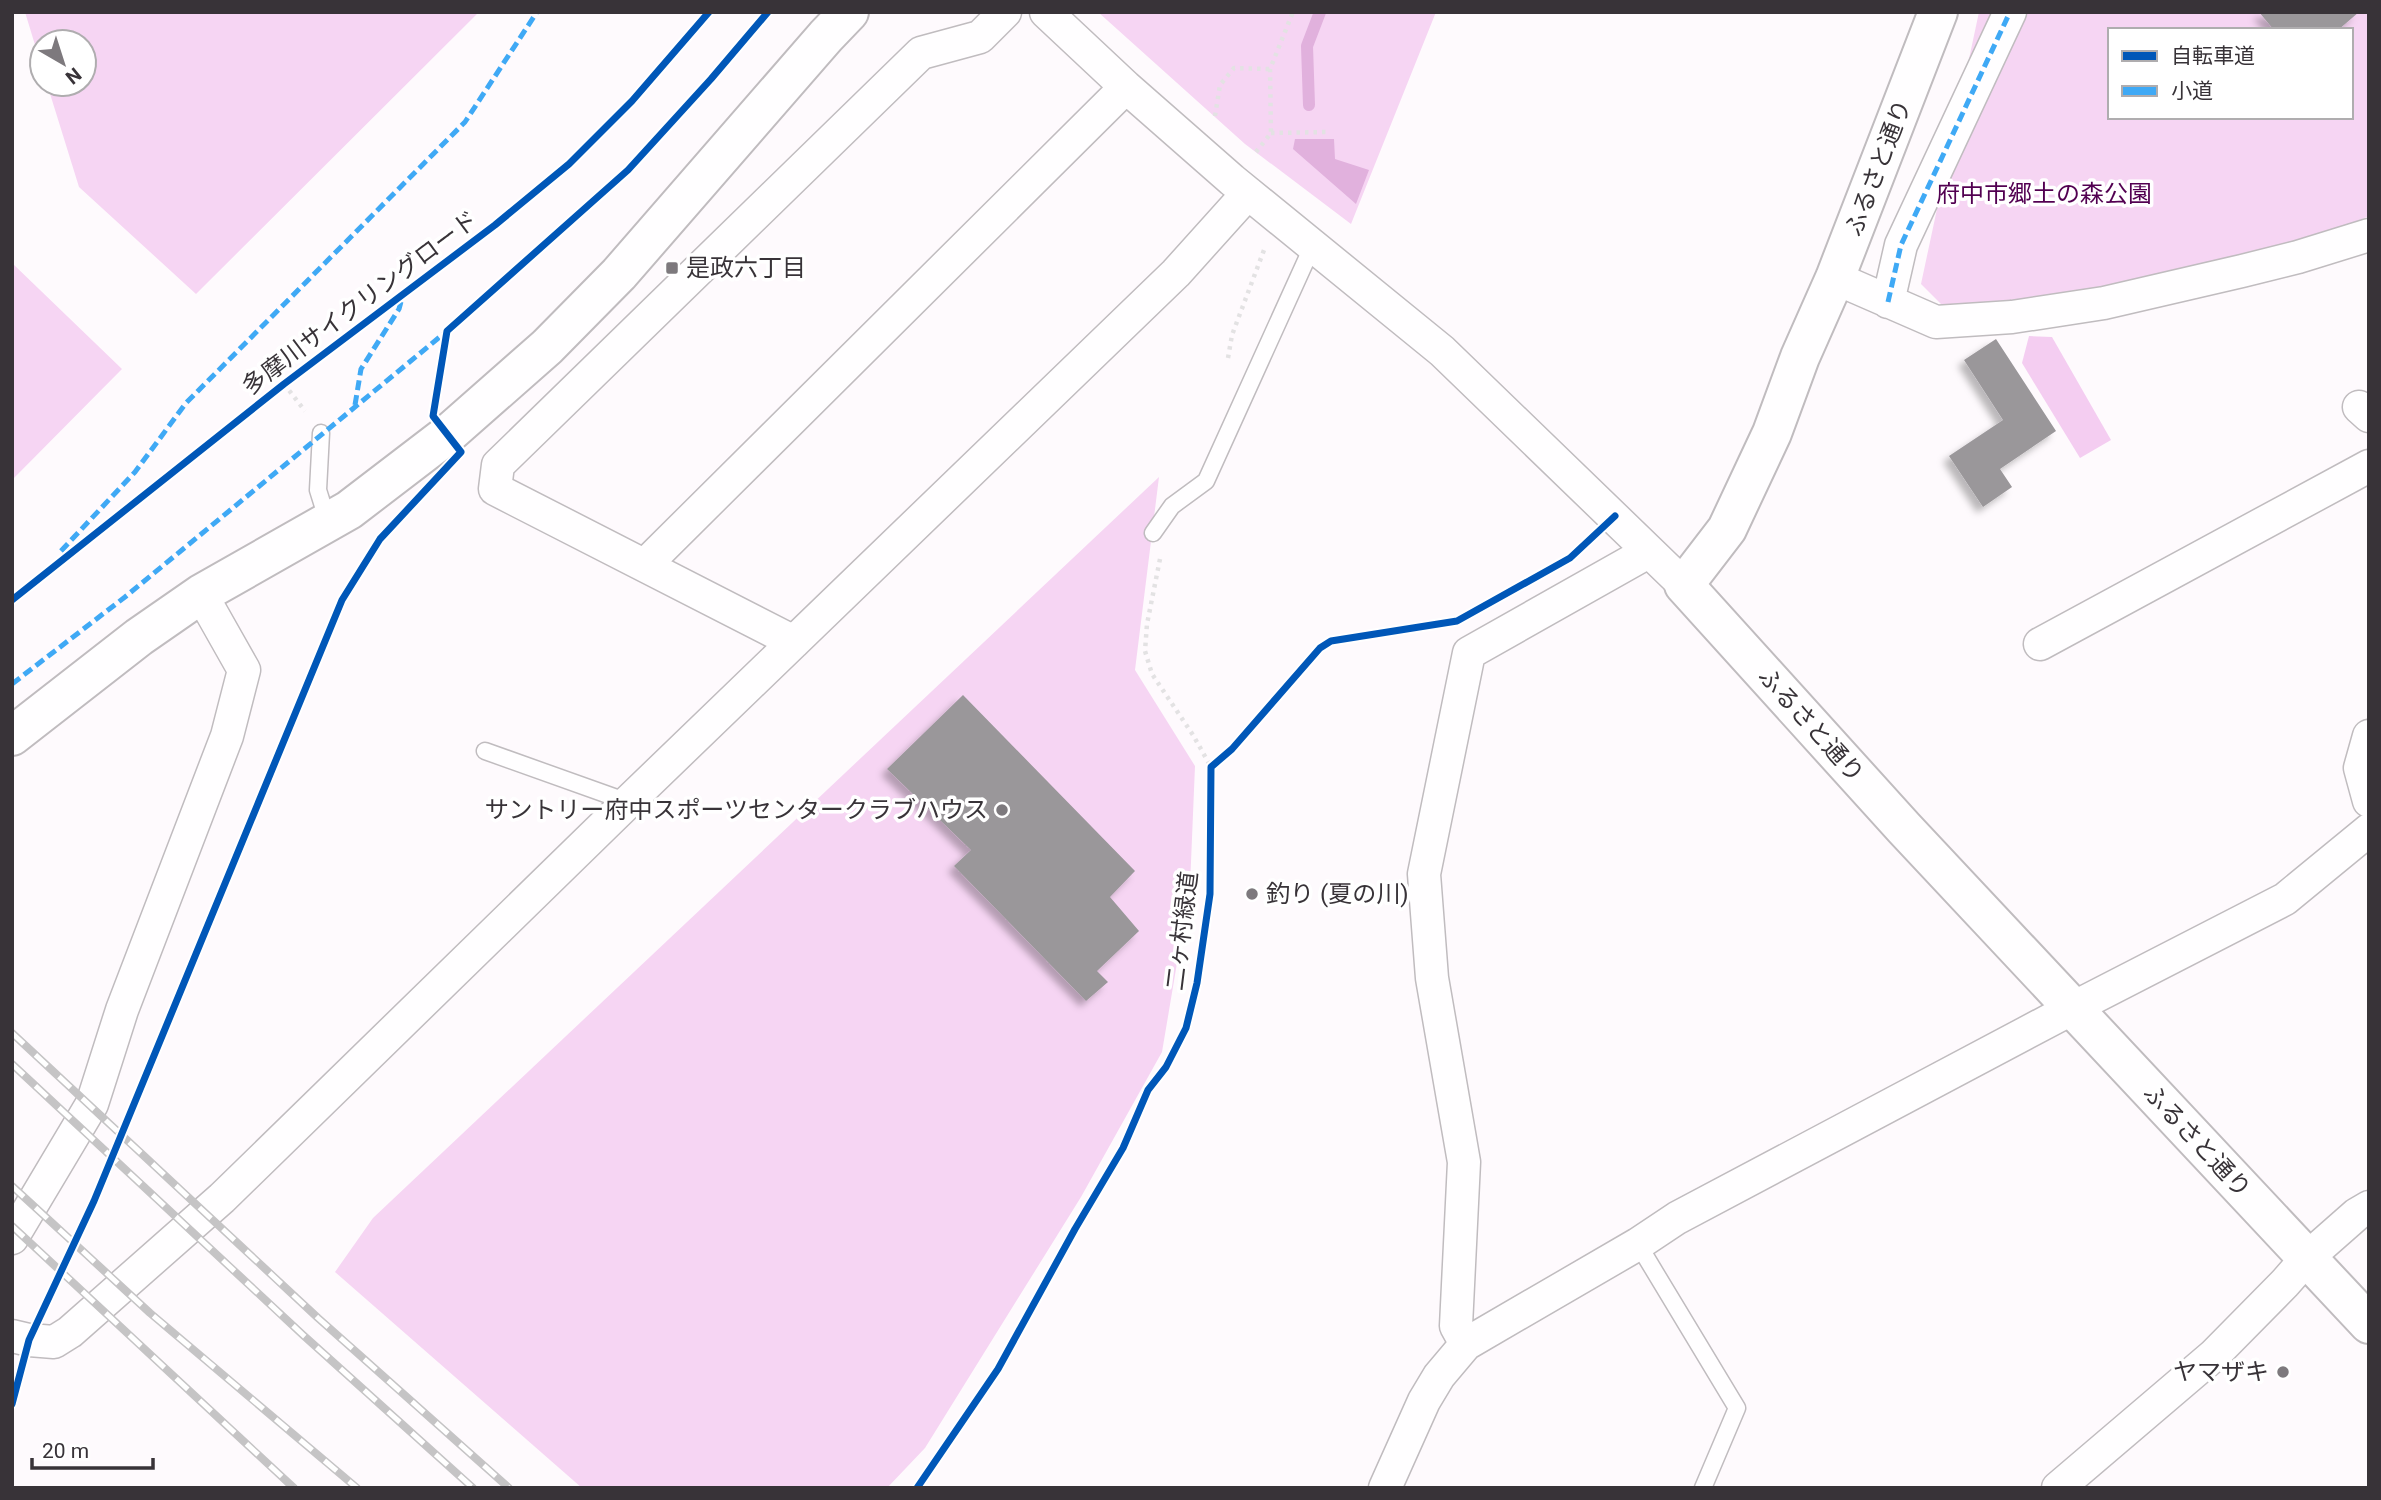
<svg xmlns="http://www.w3.org/2000/svg" width="2381" height="1500" font-family="Roboto,'Noto Sans JP',sans-serif">
	<defs>
		<filter id="shadow"><feDropShadow dx="-6" dy="6" stdDeviation="3.5" flood-color="#0004"/></filter>
	</defs>
	<rect width="100%" height="100%" fill="#fefafd"/>
	<path fill="#f6d5f3" fill-rule="evenodd" d="M25 12H479L196 294 79 187 47 84H84V42H42V68Z
		M1098 12H1436L1351 224 1245 144Z
		M1979 12H2369V216L2264 261 1949 312 1921 284ZM2110 30H2351V117H2110Z
		M12 263 122 369 12 480Z
		M1159 477 1135 670 1195 766 1190 886 1162 1052 1081 1197 925 1448 887 1488H582L335 1272 373 1218Z"/>
	<path fill="#f4cdf1" d="M2029 336 2052 337 2111 440 2080 458 2022 363Z"/>
	<path fill="#e1b1dd" d="M1295 139H1334L1335 159 1369 170 1356 204 1293 149Z"/>
	<g fill="none" stroke-linecap="round" stroke-linejoin="round">
		<path stroke="#e1b1dd" stroke-width="12" d="M1309 105 1307 46 1320 12"/>
	</g>
	<path fill="#9a979a" filter="url(#shadow)" d="M2259 12H2359L2338 30H2274Z
		M1996 339 2056 431 2000 469 2012 487 1983 507 1949 456 2003 420 1964 360Z
		M963 695 1135 871 1110 897 1139 931 1097 971 1108 982 1086 1001 954 866 971 850 887 769Z"/>
	<g fill="none" stroke-linecap="round" stroke-linejoin="round">
		<g stroke="#c0bcbf" stroke-width="19">
			<path id="lane" d="M321 433 318 490 328 522
				M1153 533 1172 506 1206 481 1313 245
				M485 751 628 802
				M1638 1244 1737 1408 1703 1488"/>
		</g>
		<g stroke="#c0bcbf" stroke-width="35">
			<path id="street" d="M1046 12 1126 87 1232 180 1442 351 1684 585
				M1835 278 1936 322 2012 317 2104 303 2242 271 2298 257 2369 235
				M1888 302 1901 245 2010 12
				M2359 407 2369 416
				M645 565 1126 87
				M794 642 495 489 498 465 921 53 980 37 1005 12
				M2040 644 2369 466
				M2369 736 2360 768 2369 801
				M12 1238 92 1104 122 1010 227 736 244 670 201 594
				M12 1336 29 1340 54 1342 70 1332 222 1198 628 802 1176 273 1248 193
				M1466 1344 1456 1326 1464 1162 1432 978 1424 874 1469 653 1648 552
				M1385 1488 1424 1401 1439 1376 1466 1344 1638 1244 1677 1218 2073 1008 2285 899 2369 830
				M2058 1488 2214 1355 2285 1283 2307 1258 2357 1214 2369 1207"/>
		</g>
		<g stroke="#c0bcbf" stroke-width="42">
			<path id="secondary" d="M1938 12 1835 278 1800 357 1772 433 1727 529 1684 585 1904 828 2369 1324
				M12 736 139 637 201 594 349 510 447 435 547 347 619 274 826 36 849 12"/>
		</g>
		<path stroke="#e3e2e3" stroke-width="4.5" stroke-dasharray="3.5 5" stroke-linecap="butt" d="M1215 116 1220 85 1234 68 1270 69
			M1271 133 1327 132
			M1256 152 1271 133 1270 69 1293 12
			M1228 358 1232 335 1264 250
			M284 384 305 411
			M1160 559 1147 624 1145 651 1152 674 1193 735 1211 767"/>
		<use href="#lane" stroke="#fffeff" stroke-width="16"/>
		<use href="#street" stroke="#fffeff" stroke-width="32"/>
		<use href="#secondary" stroke="#fffeff" stroke-width="38"/>
		<g stroke="#c5c4c5" stroke-width="8">
			<path id="rail" d="M12 1033 318 1318 509 1488
				M12 1064 303 1335 473 1488
				M12 1186 150 1313 357 1488
				M12 1226 294 1488"/>
		</g>
		<use href="#rail" stroke="#fff" stroke-width="5" stroke-dasharray="16" stroke-linecap="butt"/>
		<path stroke="#3fa9f5" stroke-width="5" stroke-dasharray="10 5" stroke-linecap="butt" d="M1888 302 1901 245 2010 12
			M355 405 361 369 399 309 402 298
			M61 551 135 472 186 403 465 122 537 12
			M12 684 125 597 447 331"/>
		<g stroke="#fff" stroke-width="11">
			<path id="cycleway" d="M12 600 284 384 495 225 569 164 632 101 709 12
				M12 1404 29 1340 94 1201 342 600 380 539 461 452 433 416 447 331 628 170 711 79 768 12
				M917 1488 998 1369 1075 1229 1123 1148 1148 1090 1166 1067 1186 1028 1197 983 1210 894 1211 767 1232 749 1320 648 1331 641 1457 621 1570 558 1615 516"/>
		</g>
		<use href="#cycleway" stroke="#0057b8" stroke-width="7"/>
	</g>
	<g fill="#7d797d" stroke="#fff" stroke-width="2.5">
		<rect x="665" y="261" width="14" height="14" rx="3.5"/>
		<circle cx="1002" cy="810" r="7"/>
		<circle cx="1252" cy="894" r="7"/>
		<circle cx="2283" cy="1372" r="7"/>
	</g>
	<g text-anchor="middle" stroke-width="7" stroke-linejoin="round" paint-order="stroke">
		<g font-size="24" fill="#383338" stroke="#fff">
			<text transform="translate(1878 168) rotate(-69)" y="8">ふるさと通り</text>
			<text transform="translate(360 303) rotate(-37)" y="8">多摩川サイクリングロード</text>
			<text transform="translate(1811 725) rotate(48)" y="8">ふるさと通り</text>
			<text transform="translate(1182 931) rotate(-83)" y="8">二ヶ村緑道</text>
			<text transform="translate(2197 1141) rotate(47)" y="8">ふるさと通り</text>
		</g>
		<g font-size="24" fill="#520051" stroke="#fff">
			<text x="2044" y="202">府中市郷土の森公園</text>
		</g>
		<g font-size="24" fill="#383338" stroke="#fff" text-anchor="start">
			<text x="686" y="276">是政六丁目</text>
			<text x="988" y="818" text-anchor="end">サントリー府中スポーツセンタークラブハウス</text>
			<text x="1266" y="902">釣り (夏の川)</text>
			<text x="2269" y="1380" text-anchor="end">ヤマザキ</text>
		</g>
	</g>
	<rect width="2381" height="1500" fill="none" stroke="#383338" stroke-width="28"/>
	<rect x="2108" y="28" width="245" height="91" fill="#ffffff" stroke="#afadaf" stroke-width="2"/>
	<rect x="2122" y="51" width="35" height="10" fill="#0057b8" stroke="#afadaf" stroke-width="2"/>
	<text x="2171" y="63" font-size="21" fill="#383338">自転車道</text>
	<rect x="2122" y="86" width="35" height="10" fill="#3fa9f5" stroke="#afadaf" stroke-width="2"/>
	<text x="2171" y="98" font-size="21" fill="#383338">小道</text>
	<g transform="translate(63 63) rotate(141)"><circle r="33" fill="#ffffff" stroke="#afadaf" stroke-width="2"/>
	<path d="M0-5L12 26L0 18L-12 26Z" fill="#7d797d"/>
	<text y="-10" font-size="19" font-weight="bold" text-anchor="middle" fill="#383338">N</text>
	</g>
	<path d="M32 1458v10h121v-10" fill="none" stroke="#383338" stroke-width="3.5"/>
	<text x="42" y="1458" font-size="21" fill="#383338" stroke="#ffffff" stroke-width="5" paint-order="stroke">20 m</text>
</svg>
